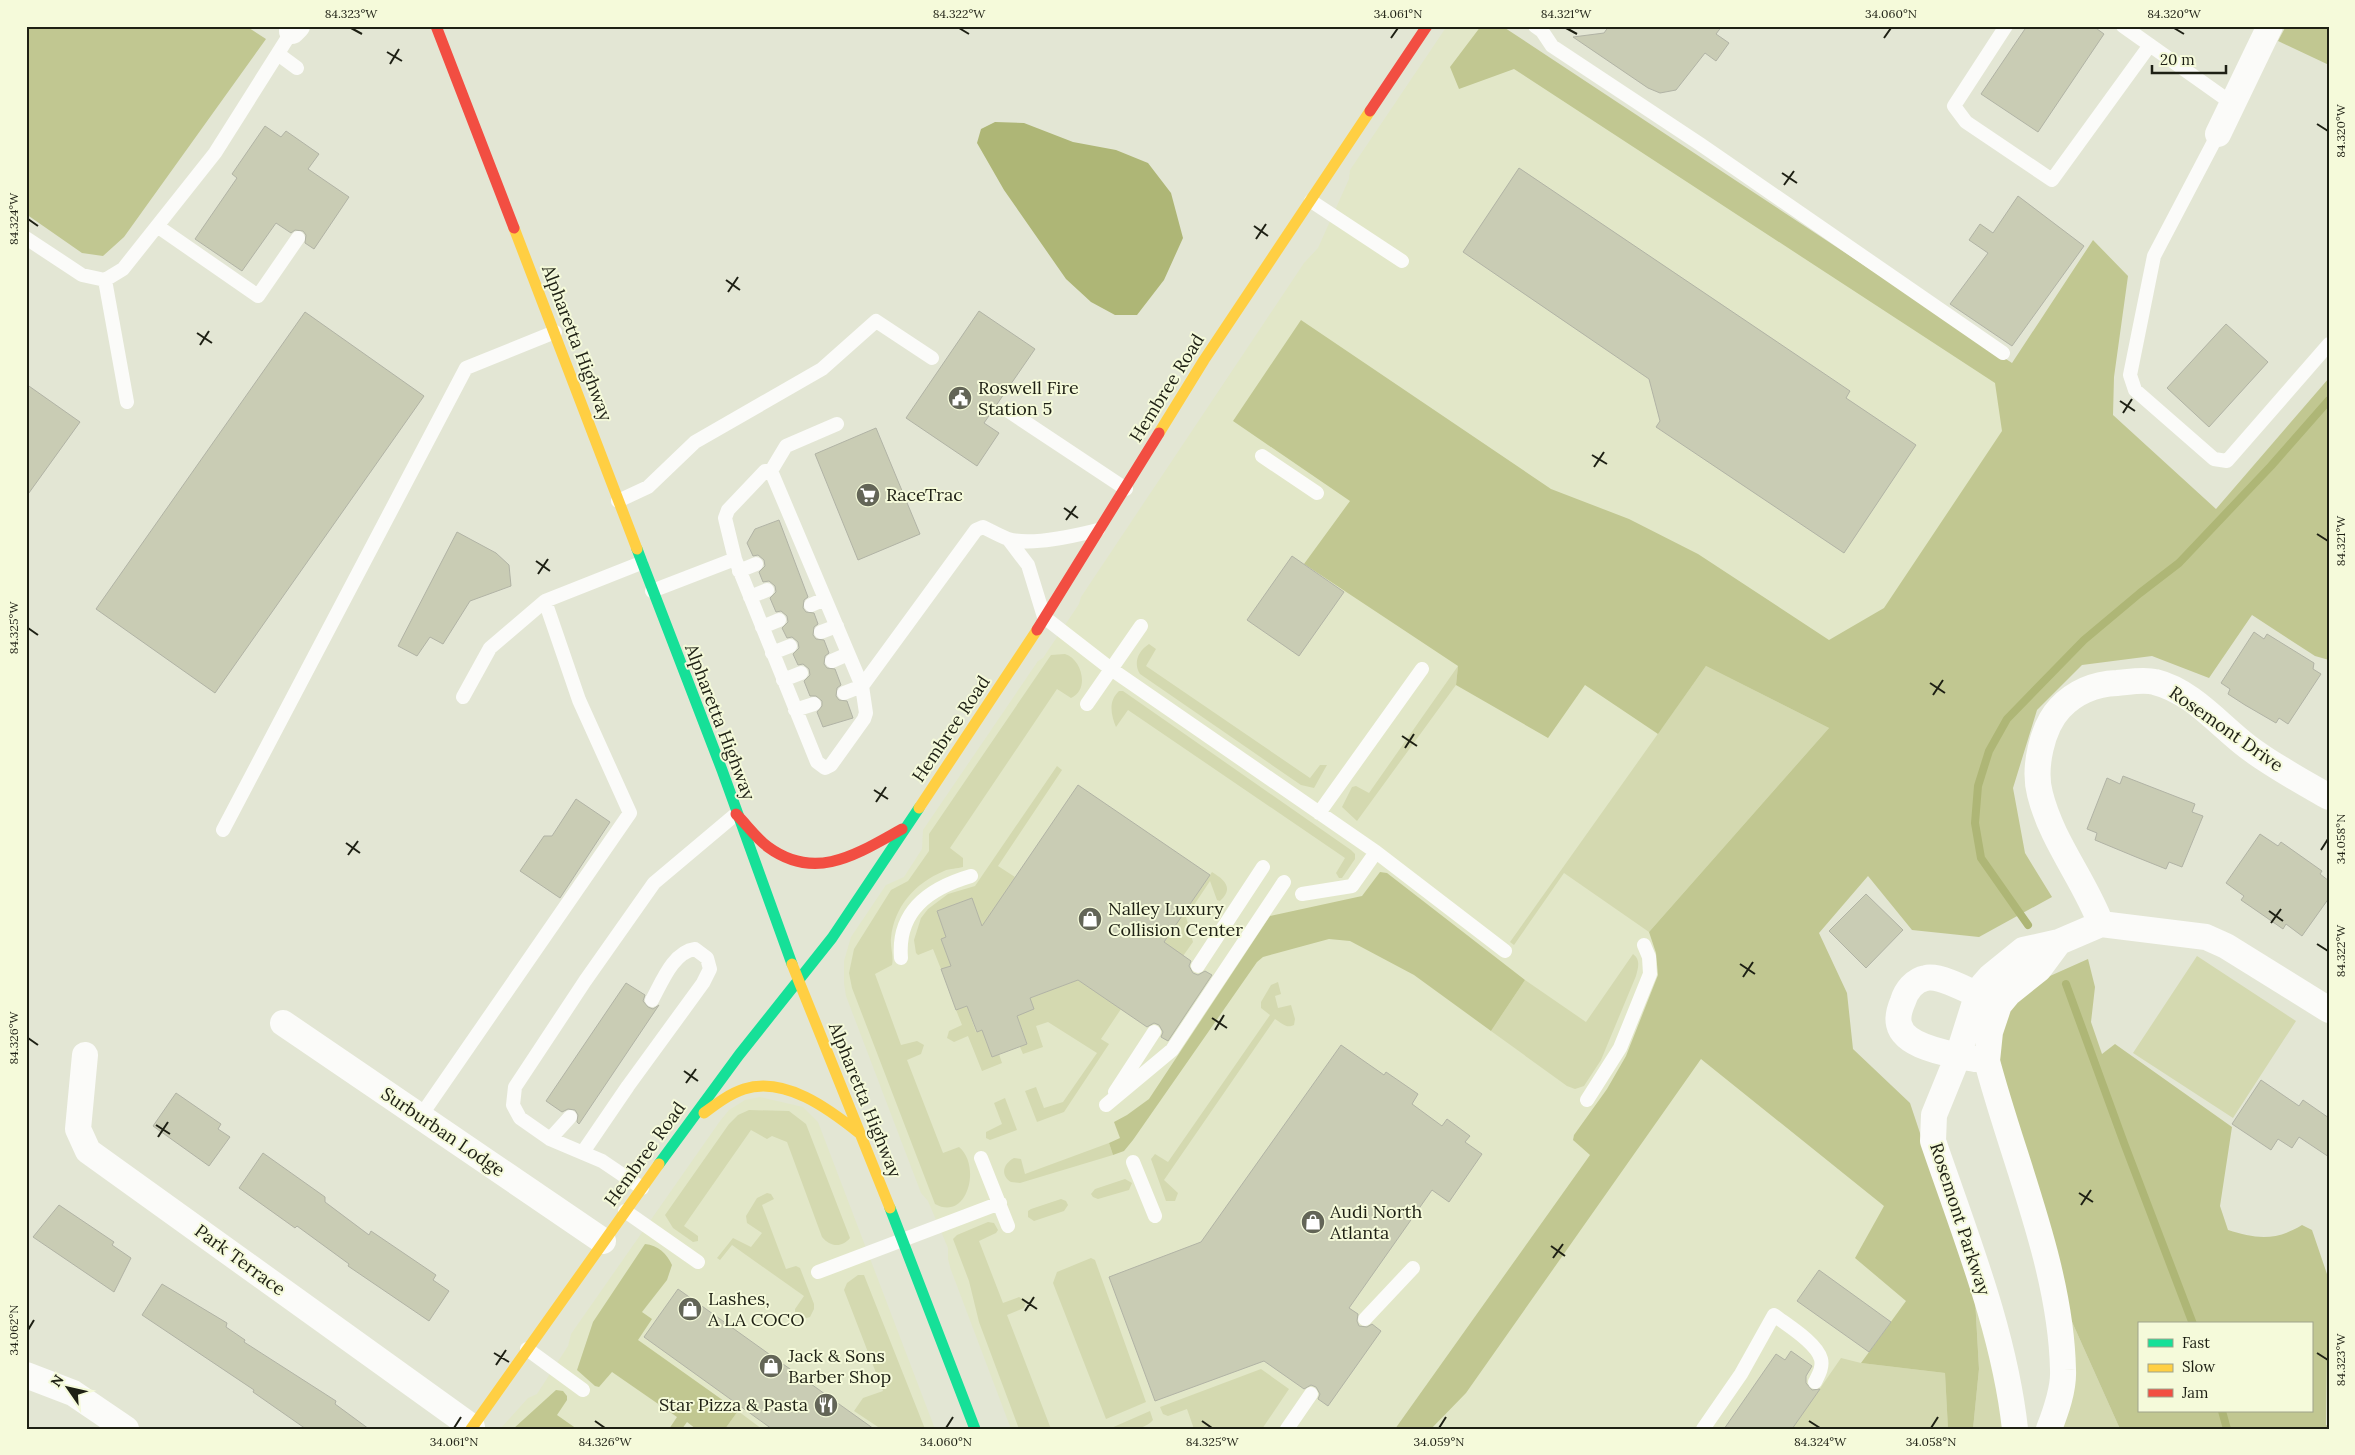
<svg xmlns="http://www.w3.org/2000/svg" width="2355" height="1455" font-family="Lora,serif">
	<rect width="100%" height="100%" fill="#e3e6d4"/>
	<path fill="#e2e7c8" d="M1447 26H1477L2247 535 2035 643 1751 1014 1897 1131 1969 1429H1011L951 1270 948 1259V1248L928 1201 921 1193 846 996 844 983V961L851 937 886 885 904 877 922 849 923 830 1038 661 1043 658 1079 604 1081 597 1304 263 1318 248 1349 179 1350 170Z
		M760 1097 803 1107 818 1122 935 1429H500L528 1398 537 1394 568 1346 571 1334 720 1121 729 1110 745 1100Z"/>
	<path fill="#d4d9b0" d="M1149 644 1156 649 1146 666 1310 778 1320 765H1327L1314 788 1301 785 1140 674C1133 663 1138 651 1149 644Z
		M1065 654C1082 659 1090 690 1071 698L1057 689 950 848 963 858V867C957 869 950 868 944 871 915 883 894 907 891 938 890 947 894 957 892 965L875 974 901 1045 917 1041 924 1045 921 1054 907 1060 943 1153 959 1147C982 1166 967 1222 935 1204L852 988 849 973 854 949 891 890 908 881 929 851V834L1051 655Z
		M1458 666 1456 685 1357 821 1342 807 1352 787 1356 786 1369 793Z
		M1706 666 1829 728 1649 932 1564 873 1514 945 1510 942Z
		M1119 691H1123L1351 850 1355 854V859L1342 878H1339L1336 873 1345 858 1128 710 1116 727C1111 715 1108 701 1119 691Z
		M1057 766 1062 770 998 866 1015 877 1006 891 1025 904 982 926 972 898 937 911 946 937 941 939 951 966 941 969 933 949 918 955 916 953 914 940 921 918 928 909 948 894 975 886Z
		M1212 872C1225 880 1234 888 1220 901L1217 900 1210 881 1186 917 1193 942 1183 956 1164 942Z
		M1633 954C1641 960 1638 968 1636 976L1601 1060 1584 1086 1575 1089 1567 1086 1491 1031 1525 980 1586 1022Z
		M2197 956 2296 1021 2233 1118 2133 1053Z
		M1078 980 1121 1009 1101 1039 1109 1044 1064 1112 1037 1122 1025 1091 1036 1087 1044 1108 1063 1102 1097 1053 1048 1022 1036 1026 1043 1047 1023 1054 1020 1047 1027 1043 1015 1010 1019 1014 1033 1009 1030 998Z
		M1278 982 1281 994 1275 996 1278 1008 1291 1005 1295 1019 1294 1025C1286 1029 1282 1023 1275 1019L1164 1180 1178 1193 1175 1201H1166L1151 1159 1155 1154 1168 1162 1270 1015 1261 1008V1002L1271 985Z
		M967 1006 976 1032 982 1030 992 1057 999 1054 1002 1063 982 1071 968 1036 954 1042 947 1038 949 1031 962 1025 956 1010Z
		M1005 1098 1017 1130 990 1140 986 1138V1132L1002 1124 994 1103Z
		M749 1110 789 1111 806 1124 850 1238C842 1248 830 1247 822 1237L787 1142 772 1136 767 1139 751 1130 684 1226 698 1236V1241L693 1242 673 1228 665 1215 729 1124 738 1115Z
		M1109 1143 1113 1155 1020 1183 1011 1182C1000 1175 1003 1164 1014 1158L1021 1159 1025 1174Z
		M1125 1179 1132 1183 1129 1190 1098 1199 1093 1197 1091 1194 1095 1189Z
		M767 1193 771 1194 774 1199 762 1205 786 1269 796 1266 800 1268 814 1304V1309L810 1317 803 1319 795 1313V1309L804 1296 732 1245 720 1260 717 1258 733 1238 751 1247 762 1233 747 1223 746 1216 757 1198Z
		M1061 1199 1066 1201 1068 1205 1064 1211 1034 1221 1028 1217V1211L1031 1209Z
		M988 1222 994 1223 998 1230 996 1233 979 1241 1003 1303 1019 1297 1026 1301 1024 1308 1007 1315 1051 1429H1019L979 1322 969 1281 953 1239 957 1235Z
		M1091 1258 1095 1260 1146 1402 1106 1419 1053 1283 1057 1272Z
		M858 1275H864L925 1429H881L854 1411 863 1398 883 1391 844 1290 847 1283Z
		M1975 1298 1994 1353 2004 1429H1973L1979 1369Z
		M2064 1304 2120 1429H2057Z
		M1841 1358 1861 1363 1945 1373 1948 1429H1792Z
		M1261 1369 1289 1389 1262 1429H1194L1187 1409 1168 1416 1163 1414 1160 1407Z
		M738 1411 762 1429H725Z
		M1150 1411 1153 1420C1143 1432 1123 1429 1109 1429Z"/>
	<path fill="#c1c791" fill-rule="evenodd" d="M26 26H246L266 39 124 237 103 256 82 253 26 214Z
		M1481 26H1502L2012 363 2093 240 2128 276 2114 377 2113 415 2216 509 2329 378V660L2315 656 2252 615 2209 678 2152 656 2082 665 2037 710 2013 788 2025 853 2052 897 1979 937 1912 930 1868 876 1819 933 1847 993 1853 1049 1910 1103 1975 1298 1979 1369 1973 1429H1948L1945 1373 1861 1363 1906 1301 1855 1258 1884 1206 1701 1059 1466 1393 1431 1429H1395L1590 1155 1573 1140 1574 1135 1607 1089 1626 1056 1658 975 1656 953 1649 932 1829 728 1706 666 1658 734 1585 685 1548 738 1456 685 1458 666 1304 564 1350 501 1233 421 1301 320 1551 489 1629 519 1698 554 1829 640 1884 608 2002 431 1995 383 1514 69 1459 89 1450 67Z
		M2286 26H2329V65L2278 41Z
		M1380 872 1387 873 1525 980 1491 1031 1414 975 1350 941 1329 939 1263 957 1257 962 1133 1140 1124 1151 1113 1155 1109 1143 1120 1138 1114 1122 1127 1115 1149 1099 1270 916 1362 896Z
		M2088 959 2095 987 2091 1022 2102 1054 2115 1044 2232 1127 2220 1206 2228 1230C2256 1239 2276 1241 2302 1225L2312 1230 2328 1277 2326 1425 2329 1426V1429H2120L2064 1304 1997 1051 2003 1012 2032 984ZM2139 1324H2311V1411H2139Z
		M645 1244C658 1245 667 1254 672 1265L667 1280 642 1312 652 1319 638 1340 738 1411 725 1429H696L687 1422 682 1429H669L677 1417 612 1372 599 1387 595 1386 577 1370 593 1322Z
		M556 1390 563 1391 567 1396V1400L557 1415 577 1429H513Z"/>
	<path fill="#aeb676" d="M995 122 1024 123 1073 142 1116 150 1148 163 1171 193 1183 238 1164 280 1137 315H1115L1091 302 1066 279 1004 190 977 143 981 129Z"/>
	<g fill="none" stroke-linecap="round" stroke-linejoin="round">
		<path stroke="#aeb676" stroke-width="8" d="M2028 925 1981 858 1975 823 1978 786 1989 751 2007 719 2084 640 2140 593 2179 563 2271 466 2329 400
			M2066 984 2124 1143 2193 1324
			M2222 1411 2227 1429"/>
	</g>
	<path fill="#c9ccb4" stroke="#b1b3a5" d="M1609 26H1722L1716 34 1729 43 1716 61 1705 53 1676 90 1660 93 1648 88 1573 37 1604 33Z
		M2027 26H2093L2104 34 2038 132 1981 94Z
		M265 126 281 137 286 131 319 154 308 169 349 197 314 249 305 243 306 235 303 231 295 230 291 233 276 223 242 271 195 239 237 178 232 174Z
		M1519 168 1850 391 1846 398 1916 445 1844 553 1656 427 1660 421 1649 379 1463 252Z
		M2018 196 2084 246 2012 346 1950 304 1988 253 1969 240 1980 224 1993 233Z
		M979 311 1035 349 984 423 999 433 977 466 906 418Z
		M305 312 424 396 215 693 96 609Z
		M2226 324 2268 362 2209 427 2167 388Z
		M26 384 80 422 26 497Z
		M876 428 920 534 858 560 815 454Z
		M779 520 808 597 804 600 803 608 806 612 814 613 818 624 814 627 813 635 816 639 824 640 829 653 825 656 824 664 827 668 835 669 841 685 837 688 836 696 839 700 847 701 853 718 823 727 817 712 822 706V701L816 696H810L804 681 810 675 809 669 803 664 798 665 793 654 799 648 798 642 792 637 787 638 782 628 788 622 787 616 781 611 776 612 770 598 776 592 775 586 769 581 763 582 759 572 765 566 764 560 758 555 753 556 747 543 755 529Z
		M457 532 496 553 509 565 511 586 470 601 443 644 430 637 417 656 398 646Z
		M1292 556 1344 592 1299 656 1247 620Z
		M2254 632 2264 639 2267 634 2314 663 2313 669 2321 674 2288 724 2279 718 2276 723 2245 705 2228 694 2230 689 2221 683Z
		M2123 776 2195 804 2192 812 2203 816 2182 867 2169 862 2166 869 2136 857 2095 840 2097 833 2087 829 2107 778 2120 784Z
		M1078 785 1210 875 1164 942 1191 961 1189 966 1193 973 1198 975 1205 971 1212 975 1168 1041 1161 1037 1163 1032 1159 1025 1154 1023 1147 1027 1078 980 1030 998 1034 1009 1017 1016 1027 1044 992 1057 982 1030 977 1032 967 1006 956 1010 941 969 951 966 941 939 946 937 937 911 972 898 982 926Z
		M576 799 610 822 560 898 520 871 544 836H552Z
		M2260 834 2278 846 2281 842 2322 871 2320 874 2329 881V898L2302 936 2286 924 2283 929 2257 911 2241 900 2244 896 2226 883Z
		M1866 894 1903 930 1866 968 1829 931Z
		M626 983 645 995 643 1001 648 1007 653 1009 659 1005 579 1124 577 1122 578 1115 575 1110 568 1109 562 1112 546 1101Z
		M1341 1045 1384 1075 1386 1072 1418 1094 1412 1104 1442 1126 1447 1119 1470 1136 1465 1142 1482 1154 1449 1202 1432 1190 1349 1308 1358 1314 1357 1321 1359 1326 1367 1327 1372 1324 1381 1331 1328 1406 1318 1399 1320 1394 1316 1387 1311 1385 1304 1389 1264 1361 1155 1401 1109 1277 1201 1242Z
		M2261 1080 2299 1106 2303 1100 2329 1118V1157L2299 1137 2292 1148 2278 1139 2271 1150 2232 1124Z
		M176 1093 221 1124 218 1129 230 1137 209 1166 153 1126Z
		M263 1153 325 1197V1202L369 1235 371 1231 436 1275 433 1280 449 1291 429 1321 348 1266 349 1264 297 1226 295 1228 239 1188Z
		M59 1205 114 1242 112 1245 131 1258 114 1292 33 1237Z
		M1819 1270 1891 1322 1869 1352 1797 1301Z
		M162 1284 227 1323 226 1327 245 1340 244 1342 336 1401 335 1404 369 1429H306L253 1392 254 1390 142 1315Z
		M678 1289 874 1429H772L644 1337Z
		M1791 1351 1812 1366 1806 1376V1383L1812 1390 1820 1389 1792 1429H1724L1776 1354 1785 1360Z"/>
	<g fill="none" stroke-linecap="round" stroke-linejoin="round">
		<path stroke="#fbfbf9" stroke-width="14" d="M1535 26 1542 31 1552 46 1700 144 2003 353
			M2006 26 1954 106 1966 122 2052 180 2150 45
			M2123 26 2233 104
			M278 54 297 68
			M2218 134 2154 256 2130 375 2135 390 2214 459 2227 461 2329 344
			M1311 201 1402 261
			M157 226 258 296 298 238
			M26 238 82 275 105 280 123 269 215 153 292 31
			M105 280 127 402
			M1007 410 1126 489
			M1262 456 1317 493
			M771 471 786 446 837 424
			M618 501 648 487 695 442 822 369 876 321 932 358
			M1009 540 1028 565 1044 617 1111 669 1376 852 1505 951
			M739 571 756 564
			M652 591 735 559 817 762 825 768 831 765 864 719 866 713 862 686 771 471H765L728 510 725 518 735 559
			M750 597 767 590
			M811 605 825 599
			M762 627 779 620
			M821 632 837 626
			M772 653 790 646
			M832 661 848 654
			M783 680 801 673
			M844 693 862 686 976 530 983 527C991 531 1000 536 1008 539 1032 546 1074 536 1098 530
			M463 697 490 648 545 601
			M1087 704 1141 626
			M795 710 814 704
			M1319 813 1422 669
			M223 830 466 368 555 332
			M1302 894 1352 886 1376 852
			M901 958C897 910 930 888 971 876
			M1198 966 1263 867
			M1115 1092 1154 1032
			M1587 1100 1620 1048 1650 974 1649 957 1644 945
			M1106 1105 1172 1050 1284 882
			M420 1117 630 813 579 700 545 601 641 563
			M550 1139 570 1117
			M583 1152 628 1086 703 983 710 969 707 958 695 949C673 952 662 982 652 1000
			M981 1158 1008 1226
			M1133 1162 1155 1216
			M642 1188 602 1161 550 1139 520 1118 513 1105 515 1087 585 981 654 883 736 814
			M625 1211 698 1262
			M818 1272 1000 1203
			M1365 1319 1413 1268
			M527 1349 583 1390
			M1287 1429 1311 1394
			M1703 1429 1741 1374 1774 1315C1787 1325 1817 1343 1821 1359 1823 1367 1819 1374 1815 1382"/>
		<path stroke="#fbfbf9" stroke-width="26" d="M292 31 297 26
			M2218 134 2270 26
			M2101 924C2084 879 2052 842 2040 794 2033 768 2042 727 2060 708 2076 691 2095 684 2117 683 2129 682 2144 679 2155 682 2192 691 2219 725 2248 747 2273 766 2301 781 2329 797
			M283 1023 603 1241
			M85 1055 78 1129 88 1151 472 1427
			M1975 1059C1954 1055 1904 1048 1899 1024 1897 1016 1900 1008 1903 1001 1906 991 1914 980 1926 978 1941 974 1978 996 1993 1002
			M26 1375 73 1393 126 1429
			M2015 1429C2004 1330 1965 1235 1933 1141L1934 1115 1958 1056 1977 996 1983 985 1991 976 2023 950 2059 942 2101 924 2206 937 2226 946 2329 1010
			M2049 1429C2056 1411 2064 1389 2063 1370 2061 1267 2013 1160 1987 1061L1990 1032 1999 1005 2009 993 2039 969 2059 942"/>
		<path stroke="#16e098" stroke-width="11" d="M637 549 722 770 792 964
			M659 1164 739 1055 832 938 919 808
			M890 1208 975 1429"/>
		<path stroke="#ffcf43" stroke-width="11" d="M514 228 637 549
			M1159 433 1204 360 1370 111
			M919 808 1037 630
			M792 964 890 1208
			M704 1113C716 1104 729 1094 744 1089 785 1076 829 1109 859 1133
			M471 1429 659 1164"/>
		<path stroke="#f24e42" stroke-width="11" d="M436 26 514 228
			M1370 111 1427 26
			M1037 630 1159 433
			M736 814C747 825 756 838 768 847 816 882 857 854 902 829"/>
	</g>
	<path fill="none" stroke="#1e2014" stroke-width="2" d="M351 28 362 34M959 28 969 34M1566 28 1577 34M2174 28 2184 34M1391 38 1398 28M1884 38 1891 28M387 52 402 61M390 64 399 49M2317 124 2328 131M1782 173 1797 183M1784 185 1794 171M28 219 38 226M1254 226 1268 236M1256 239 1266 224M726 280 740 290M728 292 738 277M197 333 212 343M200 345 209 331M2120 401 2135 411M2123 413 2132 399M1592 455 1607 464M1594 467 1604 452M1064 508 1078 518M1066 520 1076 506M2317 534 2328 541M536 561 550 571M538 574 548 559M28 628 38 635M1930 683 1945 693M1933 695 1943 680M1402 736 1417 746M1405 748 1414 734M874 790 888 799M876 802 886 787M346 843 360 853M2321 850 2328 839M348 855 358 841M2269 911 2283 921M2271 923 2281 909M2317 944 2328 951M1740 964 1755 974M1743 977 1753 962M1212 1018 1227 1028M1215 1030 1224 1015M28 1038 38 1045M684 1071 698 1081M686 1083 696 1069M156 1125 170 1134M158 1137 168 1122M2079 1193 2093 1202M2081 1205 2091 1190M1551 1246 1565 1256M1553 1258 1563 1244M1022 1299 1037 1309M1025 1311 1034 1297M28 1330 34 1320M494 1353 509 1362M2317 1353 2328 1360M496 1365 506 1350M595 1421 605 1428M1202 1421 1212 1428M1809 1421 1820 1428M454 1428 461 1417M946 1428 953 1417M1439 1428 1446 1417M1931 1428 1938 1417"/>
	<defs>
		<g id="civic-disc" transform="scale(1.25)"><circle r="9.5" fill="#636557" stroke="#f5fada"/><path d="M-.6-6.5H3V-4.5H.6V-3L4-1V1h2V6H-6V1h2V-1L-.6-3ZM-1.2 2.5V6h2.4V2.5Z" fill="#fff"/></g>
		<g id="supermarket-disc" transform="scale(1.25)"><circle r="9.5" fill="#636557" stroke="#f5fada"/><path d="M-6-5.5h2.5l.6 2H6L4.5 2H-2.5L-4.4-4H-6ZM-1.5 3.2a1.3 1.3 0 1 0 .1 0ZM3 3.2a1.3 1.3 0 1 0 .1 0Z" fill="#fff"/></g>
		<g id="shop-disc" transform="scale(1.25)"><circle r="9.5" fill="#636557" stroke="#f5fada"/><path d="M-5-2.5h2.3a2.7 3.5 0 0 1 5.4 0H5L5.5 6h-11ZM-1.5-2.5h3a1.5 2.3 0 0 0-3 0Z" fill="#fff"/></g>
		<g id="restaurant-disc" transform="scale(1.25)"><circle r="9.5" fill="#636557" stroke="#f5fada"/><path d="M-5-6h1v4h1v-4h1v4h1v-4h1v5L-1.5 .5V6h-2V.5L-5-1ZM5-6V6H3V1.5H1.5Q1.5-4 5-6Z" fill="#fff"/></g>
	</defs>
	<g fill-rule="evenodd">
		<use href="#civic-disc" x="960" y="398"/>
		<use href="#supermarket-disc" x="868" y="495"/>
		<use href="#shop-disc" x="1090" y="919"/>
		<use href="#shop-disc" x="1313" y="1222"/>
		<use href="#shop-disc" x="690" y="1309"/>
		<use href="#shop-disc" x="771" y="1366"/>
		<use href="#restaurant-disc" x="826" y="1405"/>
	</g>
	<g text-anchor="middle" stroke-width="4" stroke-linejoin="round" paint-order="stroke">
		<g font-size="18" fill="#1e2014" stroke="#f5fada">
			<text transform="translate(577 343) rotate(69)" y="6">Alpharetta Highway</text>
			<text transform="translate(1167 388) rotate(-58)" y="6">Hembree Road</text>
			<text transform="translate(720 722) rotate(69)" y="6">Alpharetta Highway</text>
			<text transform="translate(951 729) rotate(-56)" y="6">Hembree Road</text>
			<text transform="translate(2226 729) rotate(35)" y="6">Rosemont Drive</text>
			<text transform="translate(865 1100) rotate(68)" y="6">Alpharetta Highway</text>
			<text transform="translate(443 1132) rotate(34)" y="6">Surburban Lodge</text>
			<text transform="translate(645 1154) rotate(-54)" y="6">Hembree Road</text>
			<text transform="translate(1960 1219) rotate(72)" y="6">Rosemont Parkway</text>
			<text transform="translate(240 1260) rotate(36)" y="6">Park Terrace</text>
		</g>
		<g font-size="18" fill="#1e2014" stroke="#f5fada" text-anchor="start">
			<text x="978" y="394">Roswell Fire<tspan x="978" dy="21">Station 5</tspan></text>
			<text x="886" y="501">RaceTrac</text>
			<text x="1108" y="915">Nalley Luxury<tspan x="1108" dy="21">Collision Center</tspan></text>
			<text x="1330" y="1218">Audi North<tspan x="1330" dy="21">Atlanta</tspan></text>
			<text x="708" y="1305">Lashes,<tspan x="708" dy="21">A LA COCO</tspan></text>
			<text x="788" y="1362">Jack &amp; Sons<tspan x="788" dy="21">Barber Shop</tspan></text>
			<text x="808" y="1411" text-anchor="end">Star Pizza &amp; Pasta</text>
		</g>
	</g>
	<rect width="2355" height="1455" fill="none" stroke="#f5fada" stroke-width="55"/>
	<rect x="2138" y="1322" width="175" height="90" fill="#f5fada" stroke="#9fa38b"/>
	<rect x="2148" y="1339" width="25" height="8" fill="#16e098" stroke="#9fa38b"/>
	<text x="2182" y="1348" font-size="15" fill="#1e2014">Fast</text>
	<rect x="2148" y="1364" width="25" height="8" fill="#ffcf43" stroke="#9fa38b"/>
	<text x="2182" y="1372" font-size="15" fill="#1e2014">Slow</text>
	<rect x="2148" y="1389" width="25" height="8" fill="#f24e42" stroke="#9fa38b"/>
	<text x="2182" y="1398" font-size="15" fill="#1e2014">Jam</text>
	<g transform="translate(68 1388) rotate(304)" stroke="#f5fada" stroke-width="4" paint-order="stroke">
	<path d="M0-4L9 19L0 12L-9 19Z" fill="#1e2014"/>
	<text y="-8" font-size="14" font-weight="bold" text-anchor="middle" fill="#1e2014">N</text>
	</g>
	<path d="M2152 65v8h74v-8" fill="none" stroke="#1e2014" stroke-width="2.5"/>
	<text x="2160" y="65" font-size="15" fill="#1e2014" stroke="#f5fada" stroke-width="4" paint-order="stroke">20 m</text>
	<rect x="28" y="28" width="2300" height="1400" fill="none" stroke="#1e2014" stroke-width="2"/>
	<g font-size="12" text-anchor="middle" fill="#1e2014">
		<text x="351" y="18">84.323°W</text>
		<text x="959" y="18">84.322°W</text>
		<text x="1398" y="18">34.061°N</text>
		<text x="1566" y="18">84.321°W</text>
		<text x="1891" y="18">34.060°N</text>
		<text x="2174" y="18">84.320°W</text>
		<text transform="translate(2341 131) rotate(-90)" y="4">84.320°W</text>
		<text transform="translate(14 219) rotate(-90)" y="4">84.324°W</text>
		<text transform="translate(2341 541) rotate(-90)" y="4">84.321°W</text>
		<text transform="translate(14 628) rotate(-90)" y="4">84.325°W</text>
		<text transform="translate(2341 839) rotate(-90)" y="4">34.058°N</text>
		<text transform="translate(2341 951) rotate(-90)" y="4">84.322°W</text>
		<text transform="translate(14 1038) rotate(-90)" y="4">84.326°W</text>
		<text transform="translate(14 1330) rotate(-90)" y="4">34.062°N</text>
		<text transform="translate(2341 1360) rotate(-90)" y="4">84.323°W</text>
		<text x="454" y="1446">34.061°N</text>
		<text x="605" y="1446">84.326°W</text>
		<text x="946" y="1446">34.060°N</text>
		<text x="1212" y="1446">84.325°W</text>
		<text x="1439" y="1446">34.059°N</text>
		<text x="1820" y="1446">84.324°W</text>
		<text x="1931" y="1446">34.058°N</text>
	</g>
</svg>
